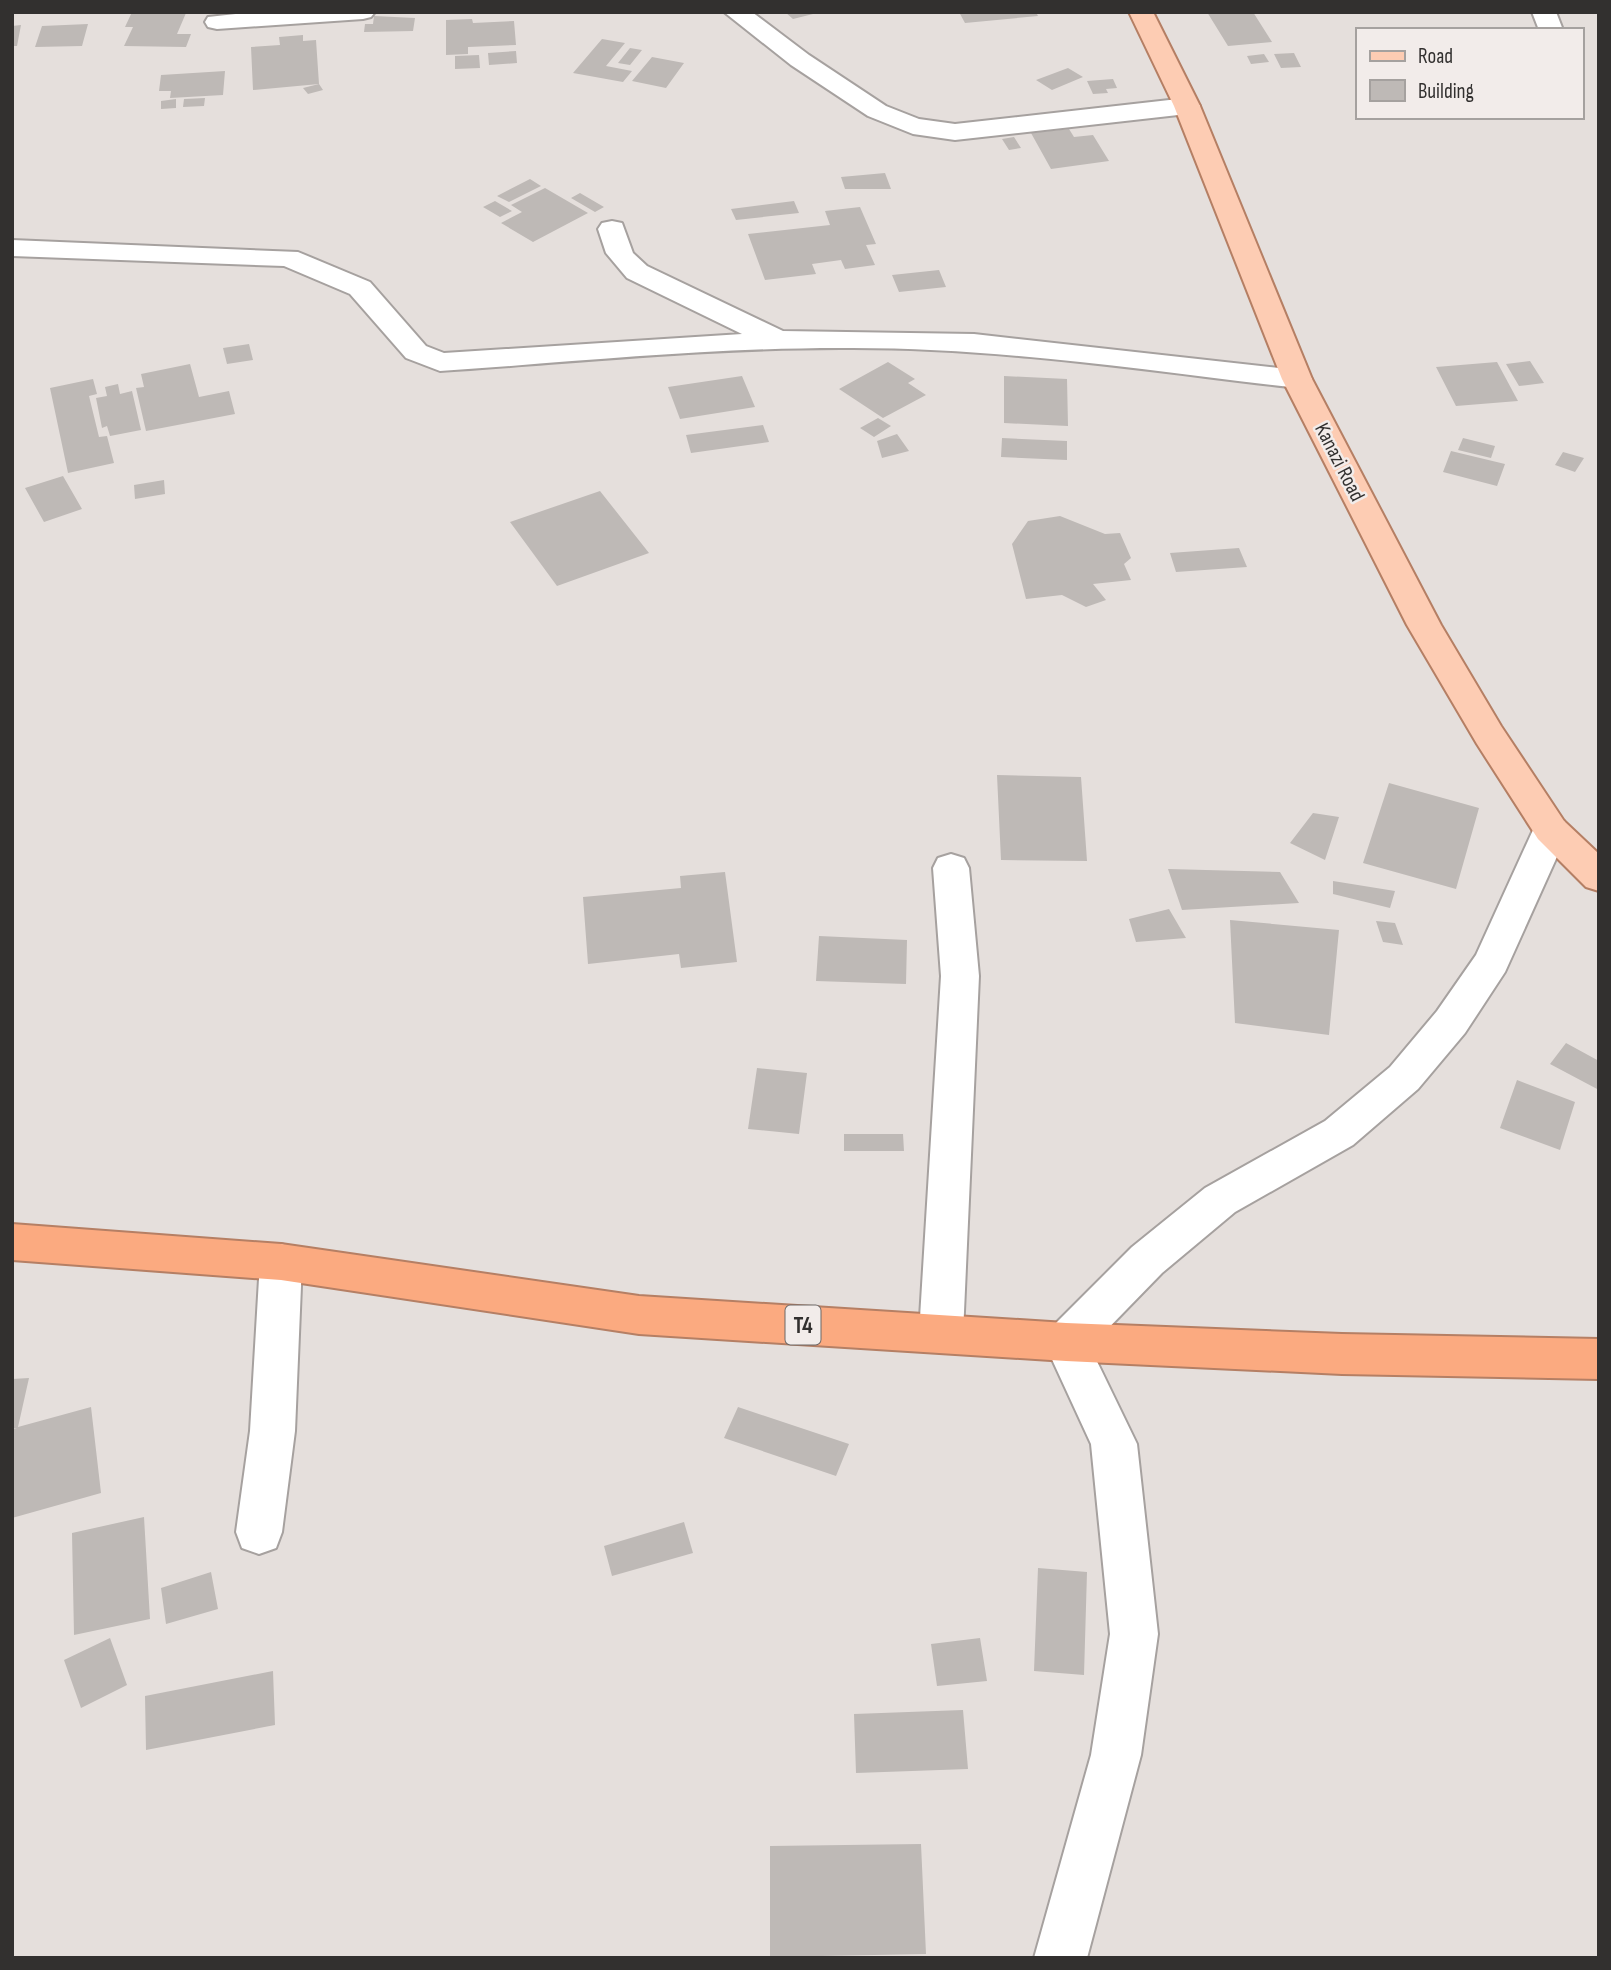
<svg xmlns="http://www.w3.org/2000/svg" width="1611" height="1970" font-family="'Sofia Sans Condensed',sans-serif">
	<rect width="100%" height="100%" fill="#e5dfdc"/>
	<path fill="#beb9b6" d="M132 12 186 13 177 34H191L186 47 124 46 133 27H125Z
		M785 12H817V13L793 19Z
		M959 12H1036L1038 16 965 23Z
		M1207 12H1253L1272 42 1228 46Z
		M374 16 415 18 413 31 364 32 365 24H373Z
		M472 19 473 23 514 21 516 45 468 47V54L446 55V20Z
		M88 24 82 46 35 47 42 26Z
		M21 25 17 46H12V26Z
		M303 35V41L316 40 319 84 323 90 308 94 303 88 319 84 253 90 251 47 280 45 279 37Z
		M602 39 625 43 606 66 632 71 623 82 573 73Z
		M630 48 642 50 630 65 618 63Z
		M516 51 517 63 489 65 488 53Z
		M1294 53 1301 67 1281 68 1274 54Z
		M1264 54 1269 62 1251 64 1247 56Z
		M479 55 480 68 455 69V56Z
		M652 57 684 63 666 88 632 81Z
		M1068 68 1083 77 1052 90 1036 80Z
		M225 71 223 95 170 98 171 91H159L161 75Z
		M1113 79 1117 88 1106 89 1108 93 1093 94 1087 81Z
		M205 98 204 106 183 107 184 99Z
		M176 99V108L161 109V101Z
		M1069 129 1074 137 1093 135 1109 161 1051 169 1031 133Z
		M1014 137 1021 148 1009 150 1002 139Z
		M885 173 891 189H845L841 177Z
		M530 179 541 186 509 202 497 196Z
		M545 188 588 213 533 242 501 223 522 212 511 205Z
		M580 193 604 207 595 212 571 198Z
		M495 201 512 211 500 217 483 207Z
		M794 201 799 213 736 220 731 209Z
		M860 207 876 244 866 245 875 265 845 269 841 260 812 264 816 274 765 280 748 234 830 225 825 211Z
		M939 270 946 287 899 292 892 275Z
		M249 344 253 360 227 364 223 348Z
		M1530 361 1544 383 1519 386 1506 364Z
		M888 362 915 379 908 383 926 395 883 418 839 389Z
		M1497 362 1518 401 1456 406 1436 367Z
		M190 364 199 397 229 391 235 414 146 431 136 388 144 387 141 374Z
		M742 376 755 407 680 419 668 387Z
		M1004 376 1067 379 1068 426 1004 423Z
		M93 379 97 394 89 396 99 437 107 436 114 463 68 473 50 388Z
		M118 384 120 394 132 391 141 430 110 436 107 426 102 428 96 398 107 396 105 387Z
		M878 418 891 426 874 437 860 428Z
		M763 425 769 442 691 453 686 435Z
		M897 434 909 451 882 458 877 441Z
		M1002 438 1067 441V460L1001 457Z
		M1463 438 1495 446 1491 458 1458 450Z
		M1451 451 1505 464 1497 486 1443 472Z
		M1563 452 1584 458 1575 472 1555 465Z
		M63 476 82 509 44 522 25 488Z
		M164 480 165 494 135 499 134 485Z
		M600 491 649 553 557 586 510 522Z
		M1060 516 1105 534 1120 533 1131 558 1124 564 1131 580 1093 584 1106 600 1086 607 1062 595 1026 599 1012 544 1028 521Z
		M1239 548 1247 567 1176 572 1170 553Z
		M997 775 1081 777 1087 861 1001 860Z
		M1389 783 1479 808 1456 889 1363 863Z
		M1313 813 1339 817 1325 860 1290 843Z
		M1168 869 1280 872 1299 903 1182 910Z
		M725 872 737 962 681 968 679 954 588 964 583 897 681 888 680 876Z
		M1333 881 1395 891 1390 908 1333 894Z
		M1169 909 1186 938 1136 942 1129 919Z
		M1230 920 1339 930 1329 1035 1235 1023Z
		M1376 921 1395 923 1403 945 1383 942Z
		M819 936 907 940 906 984 816 981Z
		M1566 1043 1599 1061V1090L1550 1064Z
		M757 1068 807 1073 799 1134 748 1129Z
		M1517 1080 1575 1102 1560 1150 1500 1128Z
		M844 1134H903L904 1151H844Z
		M29 1378 18 1427 91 1407 101 1493 12 1518V1429L17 1428H12V1379Z
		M738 1407 849 1444 836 1476 724 1438Z
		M144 1517 150 1619 74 1635 72 1533Z
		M684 1522 693 1553 612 1576 604 1546Z
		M1038 1568 1087 1572 1084 1675 1034 1671Z
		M211 1572 218 1609 166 1624 161 1588Z
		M110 1638 127 1685 81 1708 64 1660Z
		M980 1638 987 1681 937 1686 931 1644Z
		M273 1671 275 1725 146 1750 145 1696Z
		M963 1710 968 1769 856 1773 854 1714Z
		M921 1844 926 1954 770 1957V1846Z"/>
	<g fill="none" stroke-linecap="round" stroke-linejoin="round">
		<g stroke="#a6a19f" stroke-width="4">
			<path id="minor" d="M254 12H375L371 17 363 19 217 29 208 27 205 22 208 17Z
				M724 12H752L809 55 886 106 919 119 955 124 1187 98 1196 101 1200 106 1196 111 1187 114 955 140 913 134 868 116 791 65Z
				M1532 12H1556L1563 30H1539Z
				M612 221 622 223 633 253 647 266 783 331 974 334 1297 370 1307 373 1312 379 1307 385 1297 388C1150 371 1002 348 853 348 716 347 577 362 440 371L406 358 350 294 284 266 12 256V240L298 252 370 282 426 346 444 353 742 334 627 278 606 253 598 229 602 223Z
				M1551 817 1564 821 1569 830 1505 972 1465 1033 1418 1089 1353 1145 1235 1212 1162 1273 1090 1347 1137 1444 1158 1634 1141 1755 1087 1958H1034L1091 1755 1110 1634 1091 1444 1044 1342 1051 1328 1132 1247 1205 1188 1325 1121 1390 1067 1437 1011 1476 955 1533 830 1538 821Z
				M951 854 964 858 969 868 979 976 963 1334 956 1348 941 1353 926 1348 919 1334 941 976 933 868 938 858Z
				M281 1244 296 1249 302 1262 295 1431 282 1532 276 1548 259 1554 242 1548 236 1532 250 1431 260 1262 266 1249Z"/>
		</g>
		<g stroke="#b57f64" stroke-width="4">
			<path id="major" d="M1129 12H1153L1200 106 1312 379 1441 625 1501 726 1564 821 1599 854V891L1586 887 1538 839 1477 744 1407 625 1282 379 1174 106Z"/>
		</g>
		<g stroke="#b57f64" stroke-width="4">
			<path id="highway" d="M12 1224 281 1244 639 1296 1066 1323 1342 1334 1599 1339V1379L1342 1374 1066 1361 639 1334 281 1280 12 1260Z"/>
		</g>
		<use href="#minor" fill="#fff" fill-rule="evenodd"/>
		<use href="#major" fill="#fdccb3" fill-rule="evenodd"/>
		<use href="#highway" fill="#fbaa80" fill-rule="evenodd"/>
	</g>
	<g text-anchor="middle" stroke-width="5" stroke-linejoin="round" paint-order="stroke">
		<g font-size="21" fill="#32302f" stroke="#f2ecea">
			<text transform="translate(1340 462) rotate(63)" y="7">Kanazi Road</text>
		</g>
		<rect fill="#f2ecea" stroke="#6c6867" stroke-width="2" x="785.5" y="1305.5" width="35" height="39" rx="5"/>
		<g font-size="23" font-weight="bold" fill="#32302f">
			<text x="803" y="1333">T4</text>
		</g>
	</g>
	<rect width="1611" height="1970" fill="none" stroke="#32302f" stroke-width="28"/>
	<rect x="1356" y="28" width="228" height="91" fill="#f2ecea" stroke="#a5a19f" stroke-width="2"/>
	<rect x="1370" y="51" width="35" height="10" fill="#fdccb3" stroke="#a5a19f" stroke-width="2"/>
	<text x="1418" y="63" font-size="21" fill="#32302f">Road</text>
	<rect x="1370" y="80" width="35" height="21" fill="#beb9b6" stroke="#a5a19f" stroke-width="2"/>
	<text x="1418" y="98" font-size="21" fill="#32302f">Building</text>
</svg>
